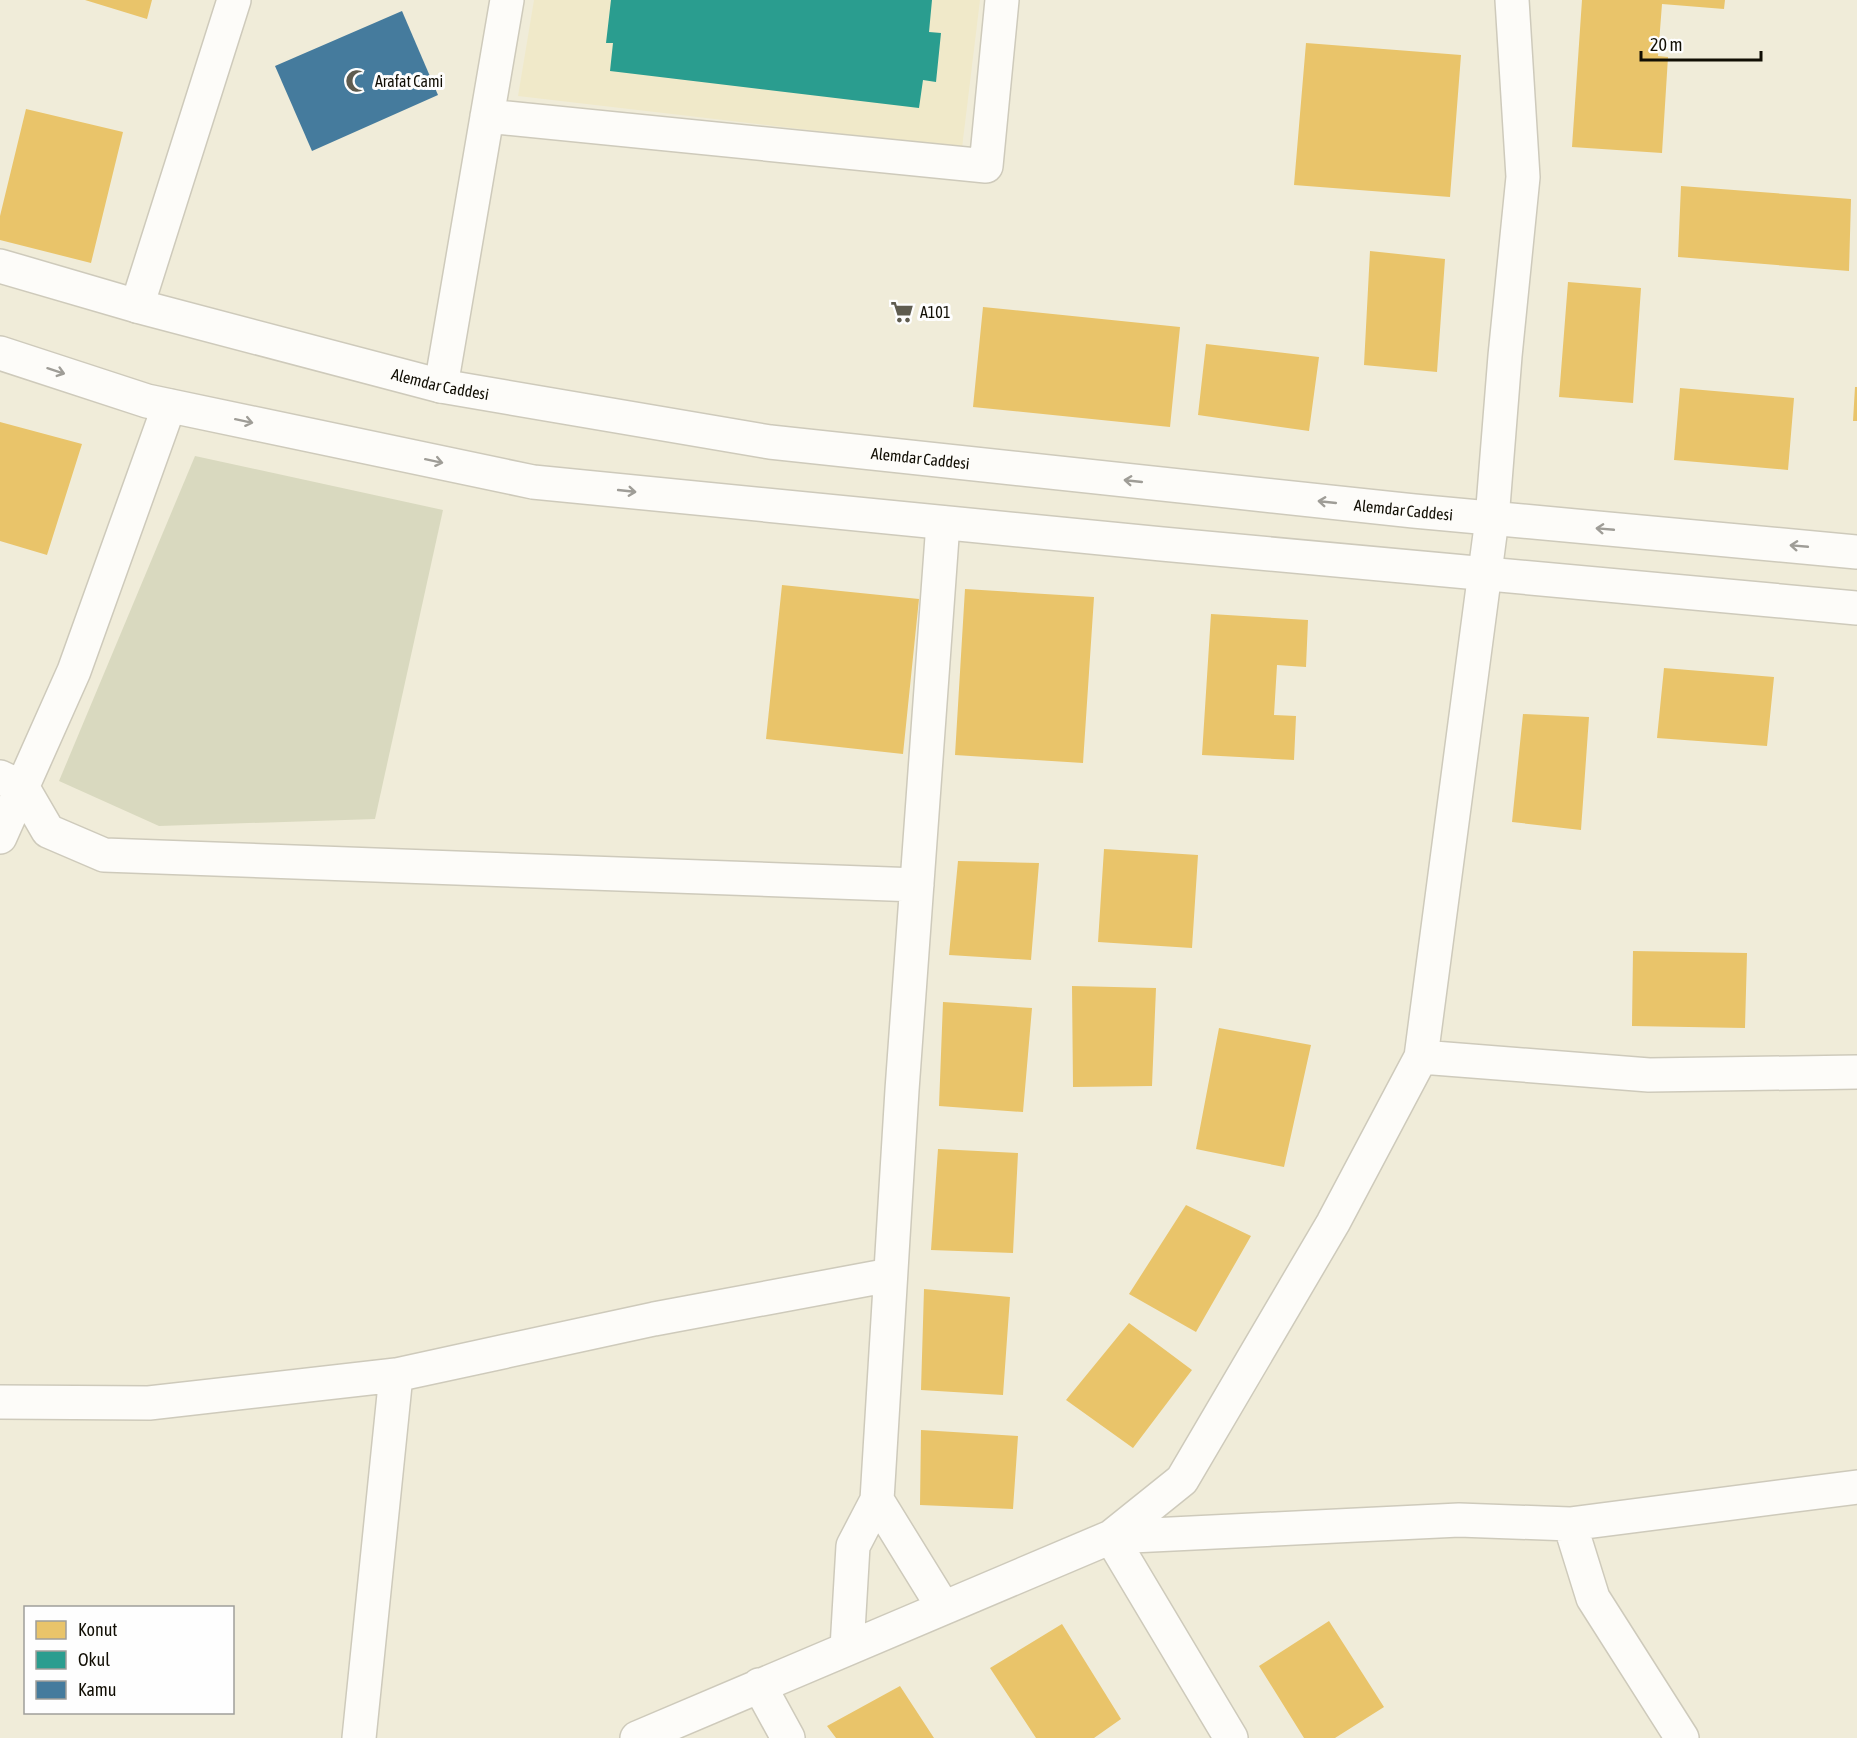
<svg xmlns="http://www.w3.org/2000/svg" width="1857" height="1738" font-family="'Asap Condensed',sans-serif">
	<rect width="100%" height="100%" fill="#f0ecd9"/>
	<path fill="#f0e9c9" d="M534 0H980L962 148 518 96Z"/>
	<path fill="#d9d9bf" d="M195 456 443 510 375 819 159 826 59 781Z"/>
	<path fill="#e9c46a" d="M85 0H152L147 19Z
		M1582 0H1725L1724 9 1662 4 1658 56 1668 57 1662 153 1572 147Z
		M1306 43 1461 55 1450 197 1294 185Z
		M26 109 123 132 91 263 0 240V216Z
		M1681 186 1851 199 1849 271 1678 257Z
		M1370 251 1445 259 1437 372 1364 365Z
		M1568 282 1641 288 1633 403 1559 397Z
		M983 307 1180 327 1170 427 973 407Z
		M1206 344 1319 357 1309 431 1198 415Z
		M1855 387H1857V421H1853Z
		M1680 388 1794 398 1788 470 1674 460Z
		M0 422 82 444 47 555 0 541Z
		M782 585 919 599 903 754 766 739Z
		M965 589 1094 597 1083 763 955 755Z
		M1211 614 1308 620 1306 667 1277 665 1274 715 1296 716 1294 760 1202 755Z
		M1664 668 1774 677 1767 746 1657 738Z
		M1523 714 1589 717 1581 830 1512 822Z
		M1104 849 1198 855 1192 948 1098 942Z
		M958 861 1039 863 1031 960 949 955Z
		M1633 951 1747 953 1745 1028 1632 1026Z
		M1072 986 1156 988 1152 1086 1073 1087Z
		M943 1002 1032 1008 1023 1112 939 1106Z
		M1219 1028 1311 1045 1284 1167 1196 1149Z
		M938 1149 1018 1153 1013 1253 931 1250Z
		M1186 1205 1251 1236 1196 1332 1129 1294Z
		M924 1289 1010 1297 1003 1395 921 1390Z
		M1129 1323 1192 1370 1133 1448 1066 1400Z
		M921 1430 1018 1436 1013 1509 920 1505Z
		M1329 1621 1384 1707 1335 1738H1304L1259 1666Z
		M1062 1624 1121 1719 1094 1738H1036L990 1668Z
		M900 1686 934 1738H836L827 1726Z"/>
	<path fill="#2a9d8f" d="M611 0H932L929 32 941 33 936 82 923 80 919 108 610 71 613 43H606Z"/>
	<path fill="#457b9d" d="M402 11 438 95 312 151 275 66Z"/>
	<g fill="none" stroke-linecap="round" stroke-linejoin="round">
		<g stroke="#cecabb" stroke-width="36">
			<path id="street" d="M487 116 986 166 1002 0
				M137 306 234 0
				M441 386 507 0
				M943 523 902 1090 877 1500 943 1607
				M0 777 23 788 48 831 104 855 917 885
				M0 837 74 671 169 406
				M1421 1057 1649 1075 1857 1072
				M0 1402 149 1403 396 1375 654 1319 890 1275
				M1570 1524 1593 1598 1682 1738
				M847 1648 853 1546 877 1500
				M759 1685 788 1738
				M359 1738 396 1375
				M637 1738 1111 1537 1182 1480 1333 1223 1421 1057 1492 519 1505 356 1523 177 1512 0
				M1231 1738 1111 1537 1459 1520 1570 1524 1857 1487"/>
		</g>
		<g stroke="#cecabb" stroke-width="36">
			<g id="secondary">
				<path id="s1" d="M0 266 137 306 441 386 770 442 1414 511 1857 552"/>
				<path d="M0 353 147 401 533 482 1162 544 1857 608"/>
			</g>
		</g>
		<use href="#street" stroke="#fdfcf9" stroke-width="33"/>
		<use href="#secondary" stroke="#fdfcf9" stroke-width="33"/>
	</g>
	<defs><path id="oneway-shaft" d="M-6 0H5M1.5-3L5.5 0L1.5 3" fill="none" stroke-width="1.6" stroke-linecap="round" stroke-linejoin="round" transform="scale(1.5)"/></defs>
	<g stroke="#9f9d97">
		<use href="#oneway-shaft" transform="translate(56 371) rotate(18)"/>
		<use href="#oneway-shaft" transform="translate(244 421) rotate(12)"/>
		<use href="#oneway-shaft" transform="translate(434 461) rotate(12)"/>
		<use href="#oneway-shaft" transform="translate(1133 481) rotate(-174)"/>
		<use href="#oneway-shaft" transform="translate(627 491) rotate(6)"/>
		<use href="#oneway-shaft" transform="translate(1327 502) rotate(-174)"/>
		<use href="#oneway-shaft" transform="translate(1605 529) rotate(-175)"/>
		<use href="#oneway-shaft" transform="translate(1799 546) rotate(-175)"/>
	</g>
	<defs>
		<g id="mosque-bare" transform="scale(1.8)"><path d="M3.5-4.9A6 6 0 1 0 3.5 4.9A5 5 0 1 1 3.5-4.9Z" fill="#5f5c4f" stroke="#fefefe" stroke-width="2.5" paint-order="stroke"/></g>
		<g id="supermarket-bare" transform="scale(1.8)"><path d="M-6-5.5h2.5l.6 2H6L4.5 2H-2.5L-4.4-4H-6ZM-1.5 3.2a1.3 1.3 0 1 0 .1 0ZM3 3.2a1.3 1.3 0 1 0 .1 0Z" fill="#5f5c4f" stroke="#fefefe" stroke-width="2.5" paint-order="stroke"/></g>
	</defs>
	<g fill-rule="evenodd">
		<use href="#mosque-bare" x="357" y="81"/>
		<use href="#supermarket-bare" x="902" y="312"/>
	</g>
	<g text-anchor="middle" stroke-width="6" stroke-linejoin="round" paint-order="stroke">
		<g font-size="16" fill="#110e04" stroke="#fefefe" text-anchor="start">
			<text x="375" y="87">Arafat Cami</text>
			<text x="920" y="318">A101</text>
		</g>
		<g font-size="16" fill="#110e04" stroke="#fefefe">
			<text dy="6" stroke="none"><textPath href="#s1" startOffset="456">Alemdar Caddesi</textPath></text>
			<text dy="6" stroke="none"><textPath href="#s1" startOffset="942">Alemdar Caddesi</textPath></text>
			<text dy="6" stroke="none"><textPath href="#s1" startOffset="1428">Alemdar Caddesi</textPath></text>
		</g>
	</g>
	<rect x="24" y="1606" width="210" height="108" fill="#fefefe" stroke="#9f9e9a" stroke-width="1.5"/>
	<rect x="36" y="1621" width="30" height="18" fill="#e9c46a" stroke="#9f9e9a" stroke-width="1.5"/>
	<text x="78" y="1636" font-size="18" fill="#110e04">Konut</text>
	<rect x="36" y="1651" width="30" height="18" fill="#2a9d8f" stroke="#9f9e9a" stroke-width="1.5"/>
	<text x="78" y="1666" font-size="18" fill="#110e04">Okul</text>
	<rect x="36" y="1681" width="30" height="18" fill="#457b9d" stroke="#9f9e9a" stroke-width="1.5"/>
	<text x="78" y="1696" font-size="18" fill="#110e04">Kamu</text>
	<path d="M1641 51v9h120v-9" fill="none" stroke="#110e04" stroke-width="3"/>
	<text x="1650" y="51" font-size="18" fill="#110e04" stroke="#fefefe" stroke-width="4.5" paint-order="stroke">20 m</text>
</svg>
